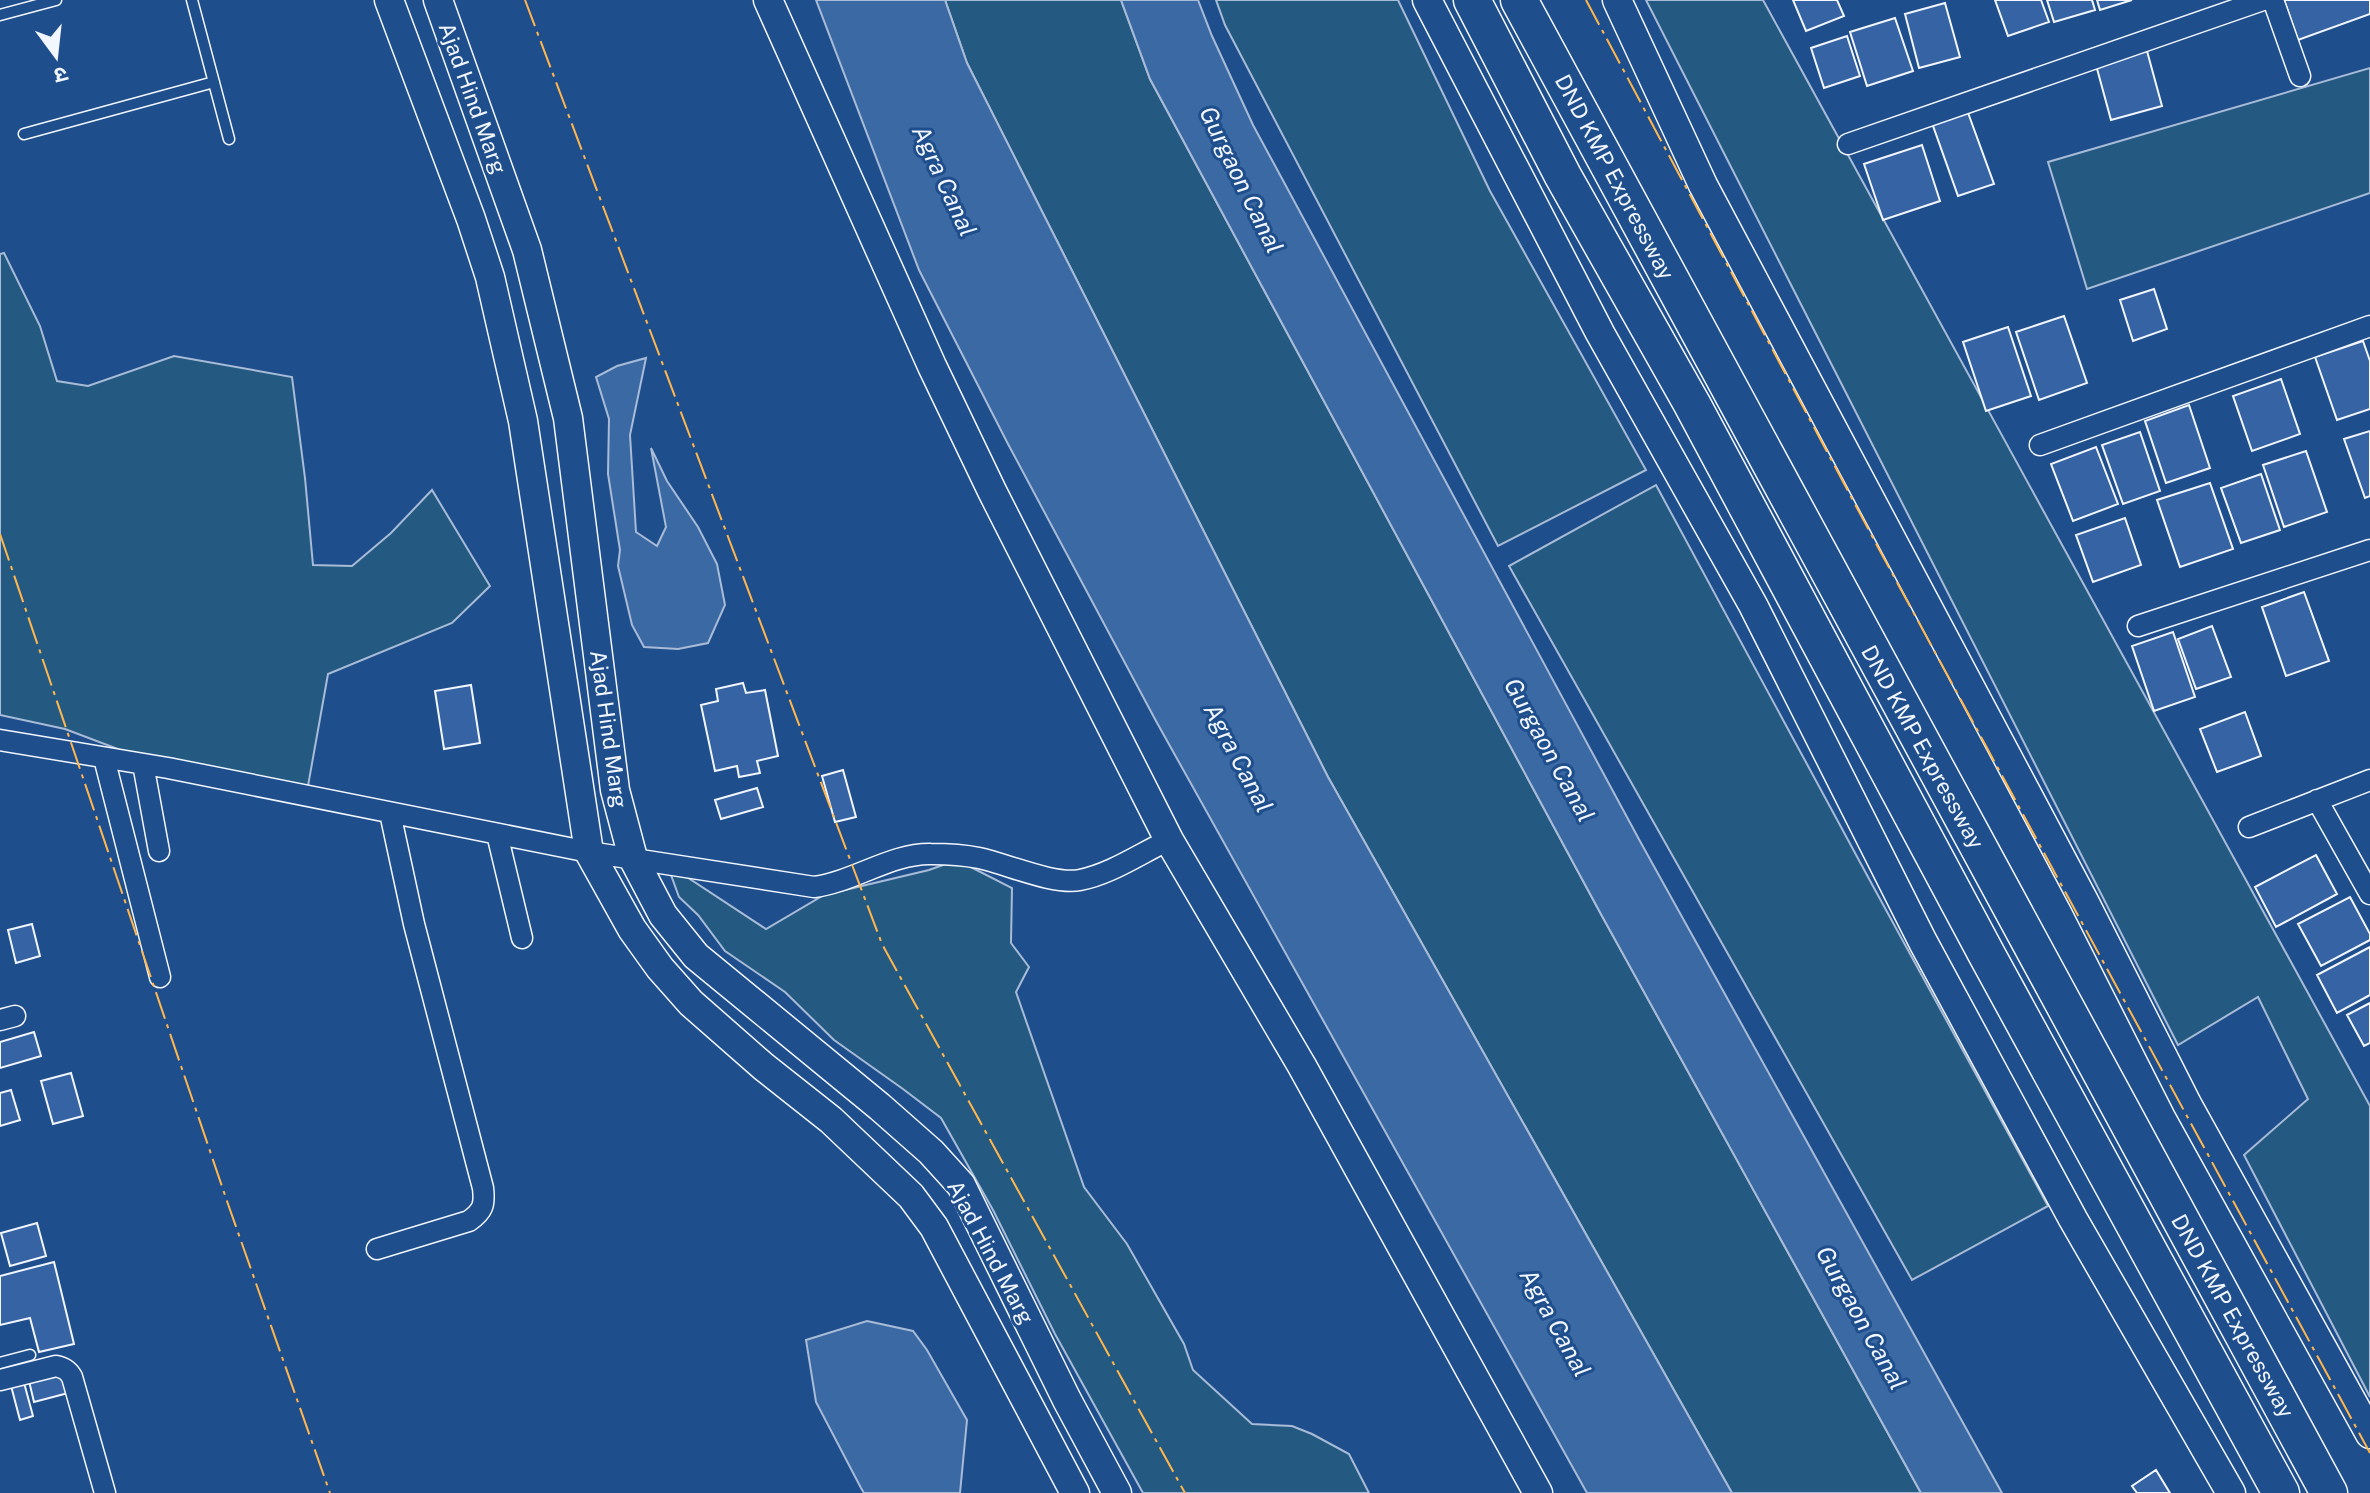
<svg xmlns="http://www.w3.org/2000/svg" width="2370" height="1493" font-family="'Public Sans','Noto Sans Devanagari',sans-serif">
	<rect width="100%" height="100%" fill="#1f4e8c"/>
	<path fill="#245a82" stroke="#a8bbd7" stroke-width="2" d="M945 0H1121L1150 79 1602 916 1921 1493H1732L1328 777 967 63Z
		M1216 0H1398L1490 191 1646 470 1498 546 1225 25Z
		M1646 0H1763L2370 1106V1397L2244 1155 2308 1099 2258 997 2178 1045Z
		M2370 68V193L2087 289 2048 162Z
		M4 253 40 326 57 381 88 386 174 356 292 377 305 478 313 565 352 566 391 533 432 490 490 586 452 623 328 674 306 797 168 768 65 729 0 715V254Z
		M1656 485 1874 888 2048 1206 1912 1280 1509 566Z
		M957 860 1012 888 1011 943 1029 967 1016 992 1084 1187 1127 1244 1184 1344 1193 1370 1252 1424 1292 1426 1312 1434 1349 1454 1369 1493H1143L1055 1334 993 1210 941 1118 903 1089 834 1040 785 992 725 951 698 915 679 897 667 864 766 929 824 895 929 870Z"/>
	<path fill="#3b69a3" stroke="#a8bbd7" stroke-width="2" d="M816 0H945L967 63 1328 777 1732 1493H1587L1156 721 1008 444 919 270Z
		M1121 0H1198L1212 36 1253 125 1641 843 2002 1493H1921L1602 916 1150 79Z
		M646 358 630 435 636 532 657 546 666 527 651 448 667 481 698 527 717 564 725 605 708 643 678 649 644 647 632 625 618 566 620 550 608 474 609 419 596 377 617 366Z
		M867 1321 913 1331 927 1350 967 1420 960 1493H864L861 1488 816 1402 806 1340Z"/>
	<path fill="#3563a3" stroke="#f2f6ff" stroke-width="2" d="M1793 0H1837L1844 16 1806 31Z
		M1995 0H2041L2049 22 2008 36Z
		M2047 0H2092L2095 10 2054 22Z
		M2097 0H2132L2100 10Z
		M2284 0H2370V14L2298 40Z
		M1945 3 1960 57 1919 68 1905 14Z
		M1895 18 1913 71 1867 86 1850 32Z
		M1847 36 1860 76 1824 88 1811 48Z
		M2147 51 2162 106 2111 120 2096 65Z
		M1967 110 1994 184 1958 196 1932 123Z
		M1922 145 1940 201 1883 220 1864 164Z
		M2154 289 2167 329 2133 341 2120 300Z
		M2064 316 2087 383 2039 400 2016 332Z
		M2008 327 2031 396 1986 411 1963 342Z
		M2363 341 2370 361V409L2337 420 2315 357Z
		M2281 379 2300 434 2252 451 2233 396Z
		M2189 405 2210 468 2166 483 2145 421Z
		M2370 431V496L2365 498 2344 439Z
		M2140 432 2160 491 2123 504 2102 445Z
		M2096 447 2118 504 2073 521 2051 464Z
		M2306 451 2327 512 2284 527 2263 465Z
		M2261 474 2280 530 2241 543 2221 488Z
		M2210 483 2233 549 2180 567 2157 500Z
		M2125 518 2141 565 2093 582 2076 535Z
		M2304 592 2329 661 2286 676 2262 607Z
		M2212 626 2231 677 2196 689 2178 639Z
		M2173 632 2195 697 2154 711 2132 646Z
		M743 683 746 693 765 690 778 756 757 761 760 773 739 777 737 766 715 771 701 705 718 701 716 689Z
		M471 685 480 743 444 749 435 691Z
		M2245 712 2261 756 2217 772 2200 729Z
		M843 770 856 817 835 822 822 776Z
		M757 788 763 807 721 819 715 800Z
		M2316 855 2337 894 2276 927 2255 887Z
		M2350 897 2370 934V940L2321 966 2298 924Z
		M32 924 40 956 16 963 8 930Z
		M2370 947V995L2337 1013 2317 975Z
		M2370 1003V1043L2364 1046 2347 1015Z
		M34 1032 41 1056 0 1068V1042Z
		M71 1073 83 1116 53 1124 41 1081Z
		M11 1090 20 1120 0 1126V1093Z
		M37 1223 46 1256 10 1266 1 1233Z
		M54 1262 74 1344 39 1352 30 1318 0 1325V1276Z
		M66 1371 72 1392 34 1402 29 1381Z
		M23 1379 33 1416 20 1420 10 1382Z
		M2156 1470 2170 1493H2137L2132 1486Z"/>
	<g fill="none" stroke-linecap="round" stroke-linejoin="round">
		<g stroke="#f2f6ff" stroke-width="13">
			<path id="lane" d="M192 0 229 139
				M0 15 56 0
				M24 134 214 82
				M0 1363 30 1355"/>
		</g>
		<g stroke="#f2f6ff" stroke-width="23">
			<path id="street" d="M2273 0 2300 76
				M1848 144 2263 0
				M2040 445 2370 326
				M2138 626 2370 550
				M0 740 168 768 589 852 814 887C853 882 892 853 931 854 946 854 964 855 979 858 1007 864 1053 885 1080 880 1111 874 1141 853 1169 840
				M104 758 160 977
				M143 764 159 851
				M2317 800 2370 894
				M2249 827 2370 780
				M497 834 522 938
				M0 1020 15 1016
				M377 1249 469 1221C483 1211 485 1205 483 1188L414 924 390 813
				M0 1380 56 1366C64 1368 68 1370 72 1377L105 1493"/>
		</g>
		<g stroke="#f2f6ff" stroke-width="31">
			<path id="secondary" d="M389 0 471 219 490 277 523 421 589 852 632 929 660 968 691 1003 764 1067 831 1120 911 1196 934 1227 1075 1493
				M438 0 527 250 568 418 615 790 633 858 663 915 696 956 880 1107 931 1152 961 1185 1067 1400 1117 1493
				M768 0 932 366 992 491 1169 840 1302 1066 1538 1493
				M1427 0 1600 333 1753 605 1923 942 2073 1219 2231 1493
				M1617 0 1703 185 2084 901 2187 1104 2370 1434"/>
		</g>
		<g stroke="#f2f6ff" stroke-width="39">
			<path id="highway" d="M1472 0 1563 176 1692 404 1987 955 2281 1493
				M1519 0 2329 1493"/>
		</g>
		<use href="#lane" stroke="#1f4e8c" stroke-width="10"/>
		<use href="#street" stroke="#1f4e8c" stroke-width="20"/>
		<use href="#secondary" stroke="#1f4e8c" stroke-width="28"/>
		<use href="#highway" stroke="#1f4e8c" stroke-width="36"/>
		<path stroke="#ffb74d" stroke-width="2" stroke-dasharray="28 6 4 6" stroke-linecap="butt" d="M525 0 882 944 1185 1493
			M1586 0 1880 551 2370 1453
			M0 534 228 1204 330 1493"/>
	</g>
	<g text-anchor="middle" stroke-width="6" stroke-linejoin="round" paint-order="stroke">
		<g font-size="22" fill="#f2f6ff" stroke="#1f4e8c">
			<text transform="translate(473 98) rotate(70)" y="8">Ajad Hind Marg</text>
			<text transform="translate(1615 177) rotate(62)" y="8">DND KMP Expressway</text>
			<text transform="translate(609 729) rotate(82)" y="8">Ajad Hind Marg</text>
			<text transform="translate(1923 747) rotate(61)" y="8">DND KMP Expressway</text>
			<text transform="translate(991 1252) rotate(62)" y="8">Ajad Hind Marg</text>
			<text transform="translate(2233 1316) rotate(61)" y="8">DND KMP Expressway</text>
		</g>
		<g font-size="24" font-style="italic" fill="#f2f6ff" stroke="#1f4e8c">
			<text transform="translate(1241 180) rotate(64)" y="8">Gurgaon Canal</text>
			<text transform="translate(944 181) rotate(65)" y="8">Agra Canal</text>
			<text transform="translate(1549 750) rotate(61)" y="8">Gurgaon Canal</text>
			<text transform="translate(1238 758) rotate(62)" y="8">Agra Canal</text>
			<text transform="translate(1861 1318) rotate(61)" y="8">Gurgaon Canal</text>
			<text transform="translate(1555 1323) rotate(61)" y="8">Agra Canal</text>
		</g>
	</g>
	<g transform="translate(56 56) rotate(165)" stroke="#1f4e8c" stroke-width="6" paint-order="stroke">
	<path d="M0-6L14 30L0 20L-14 30Z" fill="#f2f6ff"/>
	<text y="-12" font-size="22" font-weight="bold" text-anchor="middle" fill="#f2f6ff">उ</text>
	</g>
</svg>
